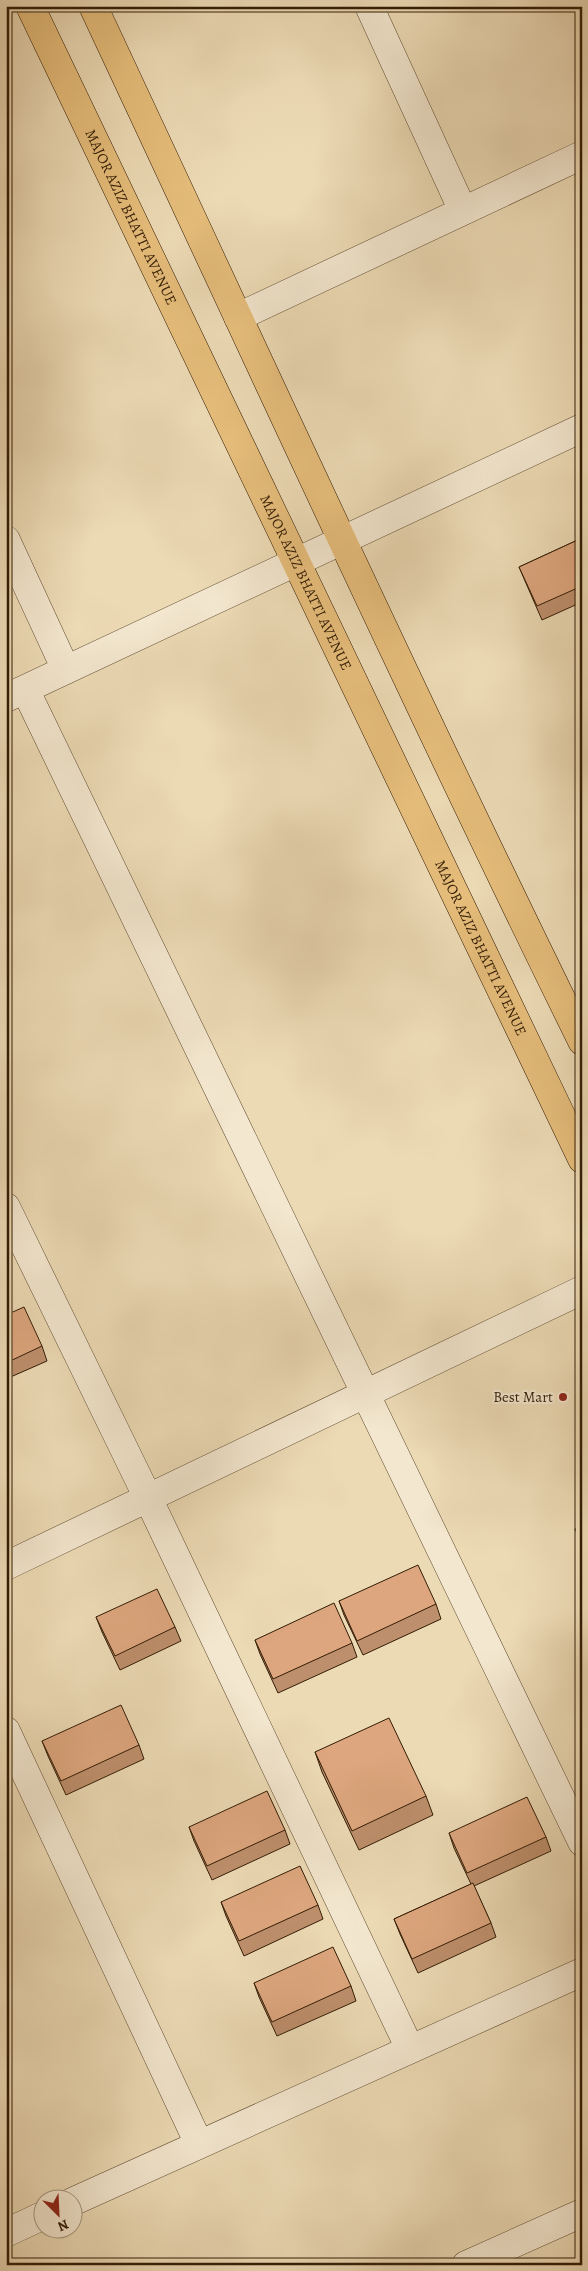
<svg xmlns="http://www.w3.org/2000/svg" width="588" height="2271" font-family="Alegreya,serif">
	<rect width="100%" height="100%" fill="#ecdab5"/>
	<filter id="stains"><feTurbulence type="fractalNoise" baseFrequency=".004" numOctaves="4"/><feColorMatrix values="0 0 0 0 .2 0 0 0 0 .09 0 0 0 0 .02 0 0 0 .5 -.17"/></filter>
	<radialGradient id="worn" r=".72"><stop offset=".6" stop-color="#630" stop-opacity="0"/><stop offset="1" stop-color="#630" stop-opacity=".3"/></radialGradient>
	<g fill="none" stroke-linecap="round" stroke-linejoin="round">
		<g stroke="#604c31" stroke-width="29">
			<path id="minor" d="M369 6 463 211
				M238 317 582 155
				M6 540 66 670
				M25 689 582 1842
				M6 698 582 428
				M6 1207 148 1498 410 2049
				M6 1566 582 1290
				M6 1731 199 2144
				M72 2202 582 1972
				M6 2233 42 2216
				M466 2265 582 2213"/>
		</g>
		<g stroke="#321c05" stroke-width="29">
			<g id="major">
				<path id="s1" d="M30 6 582 1159"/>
				<path d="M93 6C255 352 413 698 582 1041"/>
			</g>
		</g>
		<use href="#minor" stroke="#f3e7cf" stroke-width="28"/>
		<use href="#major" stroke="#e6bd7a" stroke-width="28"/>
	</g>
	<path fill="#be8f6c" stroke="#321c05" d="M582 538V602L542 620 525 581 519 567Z
		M6 1315 42 1346 47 1361 6 1379Z
		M582 1526V1547L575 1529Z
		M339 1601 436 1604 441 1619 363 1655 344 1615Z
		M96 1617 175 1627 181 1641 120 1670 102 1632Z
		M255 1640 352 1643 357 1657 278 1693 260 1654Z
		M42 1741 139 1745 144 1759 66 1795 48 1756Z
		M315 1752 426 1796 433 1815 359 1850 322 1772Z
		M189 1827 285 1830 290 1844 212 1880 194 1841Z
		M449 1833 546 1837 551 1851 474 1886 491 1923 496 1937 418 1973 400 1934 394 1919 471 1884 454 1848Z
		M221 1902 318 1905 323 1919 244 1956 226 1916Z
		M254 1983 351 1986 356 2001 277 2036 259 1997Z"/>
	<path fill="#dda67e" stroke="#321c05" d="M582 538V586L537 606 519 567Z
		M24 1307 42 1346 6 1363V1315Z
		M582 1526V1543L575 1529Z
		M418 1565 436 1604 357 1641 339 1601Z
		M157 1589 175 1627 115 1656 96 1617Z
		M334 1603 352 1643 273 1679 255 1640Z
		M121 1705 139 1745 61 1781 42 1741Z
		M389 1718 426 1796 352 1831 315 1752Z
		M267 1791 285 1830 207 1866 189 1827Z
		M527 1797 546 1837 467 1873 449 1833Z
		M300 1866 318 1905 239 1941 221 1902Z
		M473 1883 491 1923 412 1959 394 1919Z
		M333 1947 351 1986 272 2022 254 1983Z"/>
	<circle fill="#8f2418" stroke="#f3e7cf" stroke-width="2" cx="563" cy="1397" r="5"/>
	<g text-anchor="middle" stroke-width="4" stroke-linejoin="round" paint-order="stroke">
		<g font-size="15" fill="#321c05" stroke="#f3e7cf">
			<text dy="5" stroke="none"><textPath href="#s1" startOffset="234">MAJOR AZIZ BHATTI AVENUE</textPath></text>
			<text dy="5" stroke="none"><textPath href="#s1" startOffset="639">MAJOR AZIZ BHATTI AVENUE</textPath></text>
			<text dy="5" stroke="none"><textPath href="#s1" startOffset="1044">MAJOR AZIZ BHATTI AVENUE</textPath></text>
		</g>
		<g font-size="15" fill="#321c05" stroke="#f3e7cf" text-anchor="end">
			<text x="553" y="1402">Best Mart</text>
		</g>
	</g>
	<rect width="588" height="2271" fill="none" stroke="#ecdab5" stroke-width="25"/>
	<rect x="8" y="8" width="573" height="2256" fill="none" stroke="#321c05" stroke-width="2.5"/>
	<rect x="12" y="12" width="563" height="2246" fill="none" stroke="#321c05"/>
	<g transform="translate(58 2214) rotate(156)"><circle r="24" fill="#f3e7cf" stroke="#a6967e"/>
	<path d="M0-4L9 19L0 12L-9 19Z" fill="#8f2418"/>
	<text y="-8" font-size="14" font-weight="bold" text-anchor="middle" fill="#321c05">N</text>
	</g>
	<rect width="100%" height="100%" filter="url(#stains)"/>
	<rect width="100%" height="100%" fill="url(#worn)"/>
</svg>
